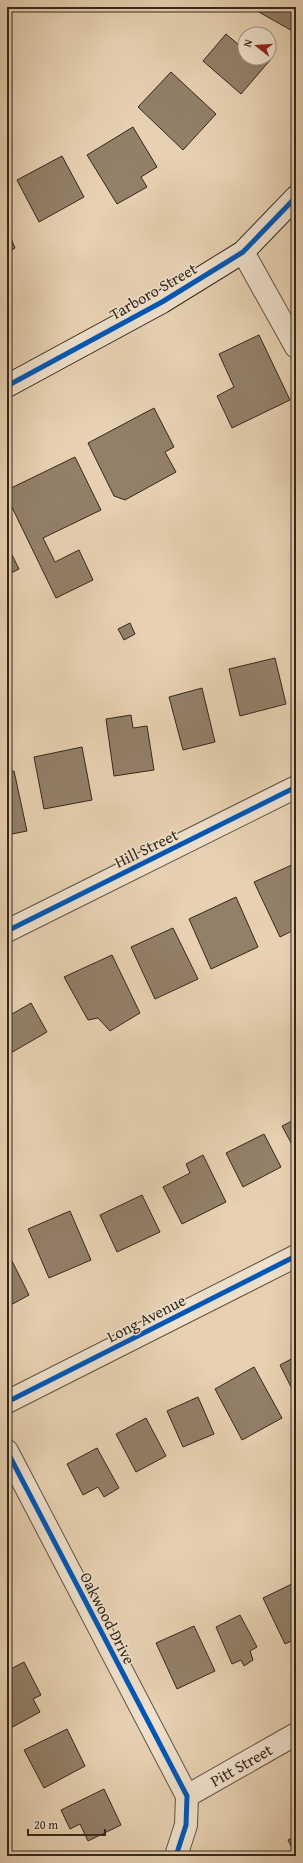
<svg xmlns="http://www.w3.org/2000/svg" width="303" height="1863" font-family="'Gentium Book Plus',serif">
	<rect width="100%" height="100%" fill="#e7d1b2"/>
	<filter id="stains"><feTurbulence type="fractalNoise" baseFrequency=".005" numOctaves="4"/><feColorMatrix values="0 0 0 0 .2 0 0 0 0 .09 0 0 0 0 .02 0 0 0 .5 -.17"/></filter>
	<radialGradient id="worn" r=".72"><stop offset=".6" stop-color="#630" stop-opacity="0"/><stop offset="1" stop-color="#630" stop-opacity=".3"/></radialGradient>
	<path fill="#928069" stroke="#35281a" d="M250 7H296V33Z
		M226 34 245 50V58H269V56L271 59 241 94 203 61Z
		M171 72 216 114 183 150 138 107Z
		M133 127 157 167 141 177 147 187 117 204 87 155Z
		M62 156 84 197 39 222 17 180Z
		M7 229 15 248 7 252Z
		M259 335 290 400 232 428 217 396 234 387 219 354Z
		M154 408 174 447 165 452 176 472 125 500 114 496 88 443Z
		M75 457 101 510 43 538 55 562 79 550 93 580 56 598 7 497V490Z
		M7 545 19 569 7 575Z
		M130 623 135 634 124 640 118 629Z
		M275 658 286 704 240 716 229 669Z
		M202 688 215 742 183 750 169 697Z
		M131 715 133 728 147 726 154 770 114 776 106 719Z
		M82 747 92 800 44 809 34 757Z
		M14 771 27 831 7 835V772Z
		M296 863V929L280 937 254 882Z
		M236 897 258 947 211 969 189 919Z
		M173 928 198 979 155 999 131 947Z
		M112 955 140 1013 110 1031 98 1018 88 1020 64 977Z
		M31 1003 47 1032 9 1054 7 1050V1017Z
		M296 1119V1152L282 1126Z
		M264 1134 281 1167 243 1187 226 1153Z
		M203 1155 226 1202 182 1224 163 1187 190 1173 186 1164Z
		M142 1195 160 1232 117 1252 100 1215Z
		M70 1211 91 1260 49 1278 28 1229Z
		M7 1251 29 1295 7 1307Z
		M296 1346V1397L280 1365 295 1357 291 1349Z
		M254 1367 282 1418 242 1440 215 1389Z
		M198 1397 214 1434 183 1447 167 1411Z
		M146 1418 166 1456 136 1472 116 1434Z
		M97 1448 119 1488 104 1497 98 1487 83 1495 67 1464Z
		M296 1582V1639L285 1644 263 1598Z
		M240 1615 257 1647 250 1651 253 1660 244 1666 241 1660 232 1664 216 1627Z
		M194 1626 215 1671 177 1689 156 1643Z
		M24 1662 41 1695 33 1699 40 1712 7 1730V1671Z
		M67 1729 85 1766 44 1788 24 1750Z
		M104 1789 121 1825 88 1841 80 1824 70 1829 61 1810Z
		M296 1836V1856L288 1840Z"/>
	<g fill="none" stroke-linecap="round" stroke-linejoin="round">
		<g stroke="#625240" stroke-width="24">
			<path id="street" d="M243 252 296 347
				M7 931 296 787
				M7 1402 296 1256
				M7 1451 187 1796 186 1825 176 1856
				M187 1796 296 1734"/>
		</g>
		<g stroke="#35281a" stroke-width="24">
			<path id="secondary" d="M7 386 162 302 243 252 296 197"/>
		</g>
		<use href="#street" stroke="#efe1cd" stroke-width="22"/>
		<use href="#secondary" stroke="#efe1cd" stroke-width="22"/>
		<g stroke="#efe1cd" stroke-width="8">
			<path id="cycleway" d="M7 386 162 302 243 252 296 197
				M7 931 296 787
				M7 1402 296 1256
				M7 1451 187 1796 186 1825 176 1856"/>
		</g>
		<use href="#cycleway" stroke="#0057b8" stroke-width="5"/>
	</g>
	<g text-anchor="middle" stroke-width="3" stroke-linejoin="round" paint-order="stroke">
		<g font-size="16" fill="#35281a" stroke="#efe1cd">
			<text transform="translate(153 291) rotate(-30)" y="6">Tarboro Street</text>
			<text transform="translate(146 848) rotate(-26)" y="6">Hill Street</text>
			<text transform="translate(146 1318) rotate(-27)" y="6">Long Avenue</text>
			<text transform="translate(108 1618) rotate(63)" y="6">Oakwood Drive</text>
			<text transform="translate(241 1765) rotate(-30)" y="6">Pitt Street</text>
		</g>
	</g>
	<rect width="303" height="1863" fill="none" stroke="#e7d1b2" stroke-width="24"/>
	<rect x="8" y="8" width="287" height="1847" fill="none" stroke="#35281a" stroke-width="2"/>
	<rect x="12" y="12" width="279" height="1839" fill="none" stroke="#35281a"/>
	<g transform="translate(257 46) rotate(287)"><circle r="19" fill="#efe1cd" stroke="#a59785"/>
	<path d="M0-3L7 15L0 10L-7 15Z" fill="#8f2418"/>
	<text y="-6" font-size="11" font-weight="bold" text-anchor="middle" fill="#35281a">N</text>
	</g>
	<path d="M28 1829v6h77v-6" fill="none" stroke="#35281a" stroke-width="2"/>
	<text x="34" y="1829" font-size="12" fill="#35281a" stroke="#efe1cd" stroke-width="3" paint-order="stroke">20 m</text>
	<rect width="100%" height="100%" filter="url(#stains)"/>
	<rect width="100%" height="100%" fill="url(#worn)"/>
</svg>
